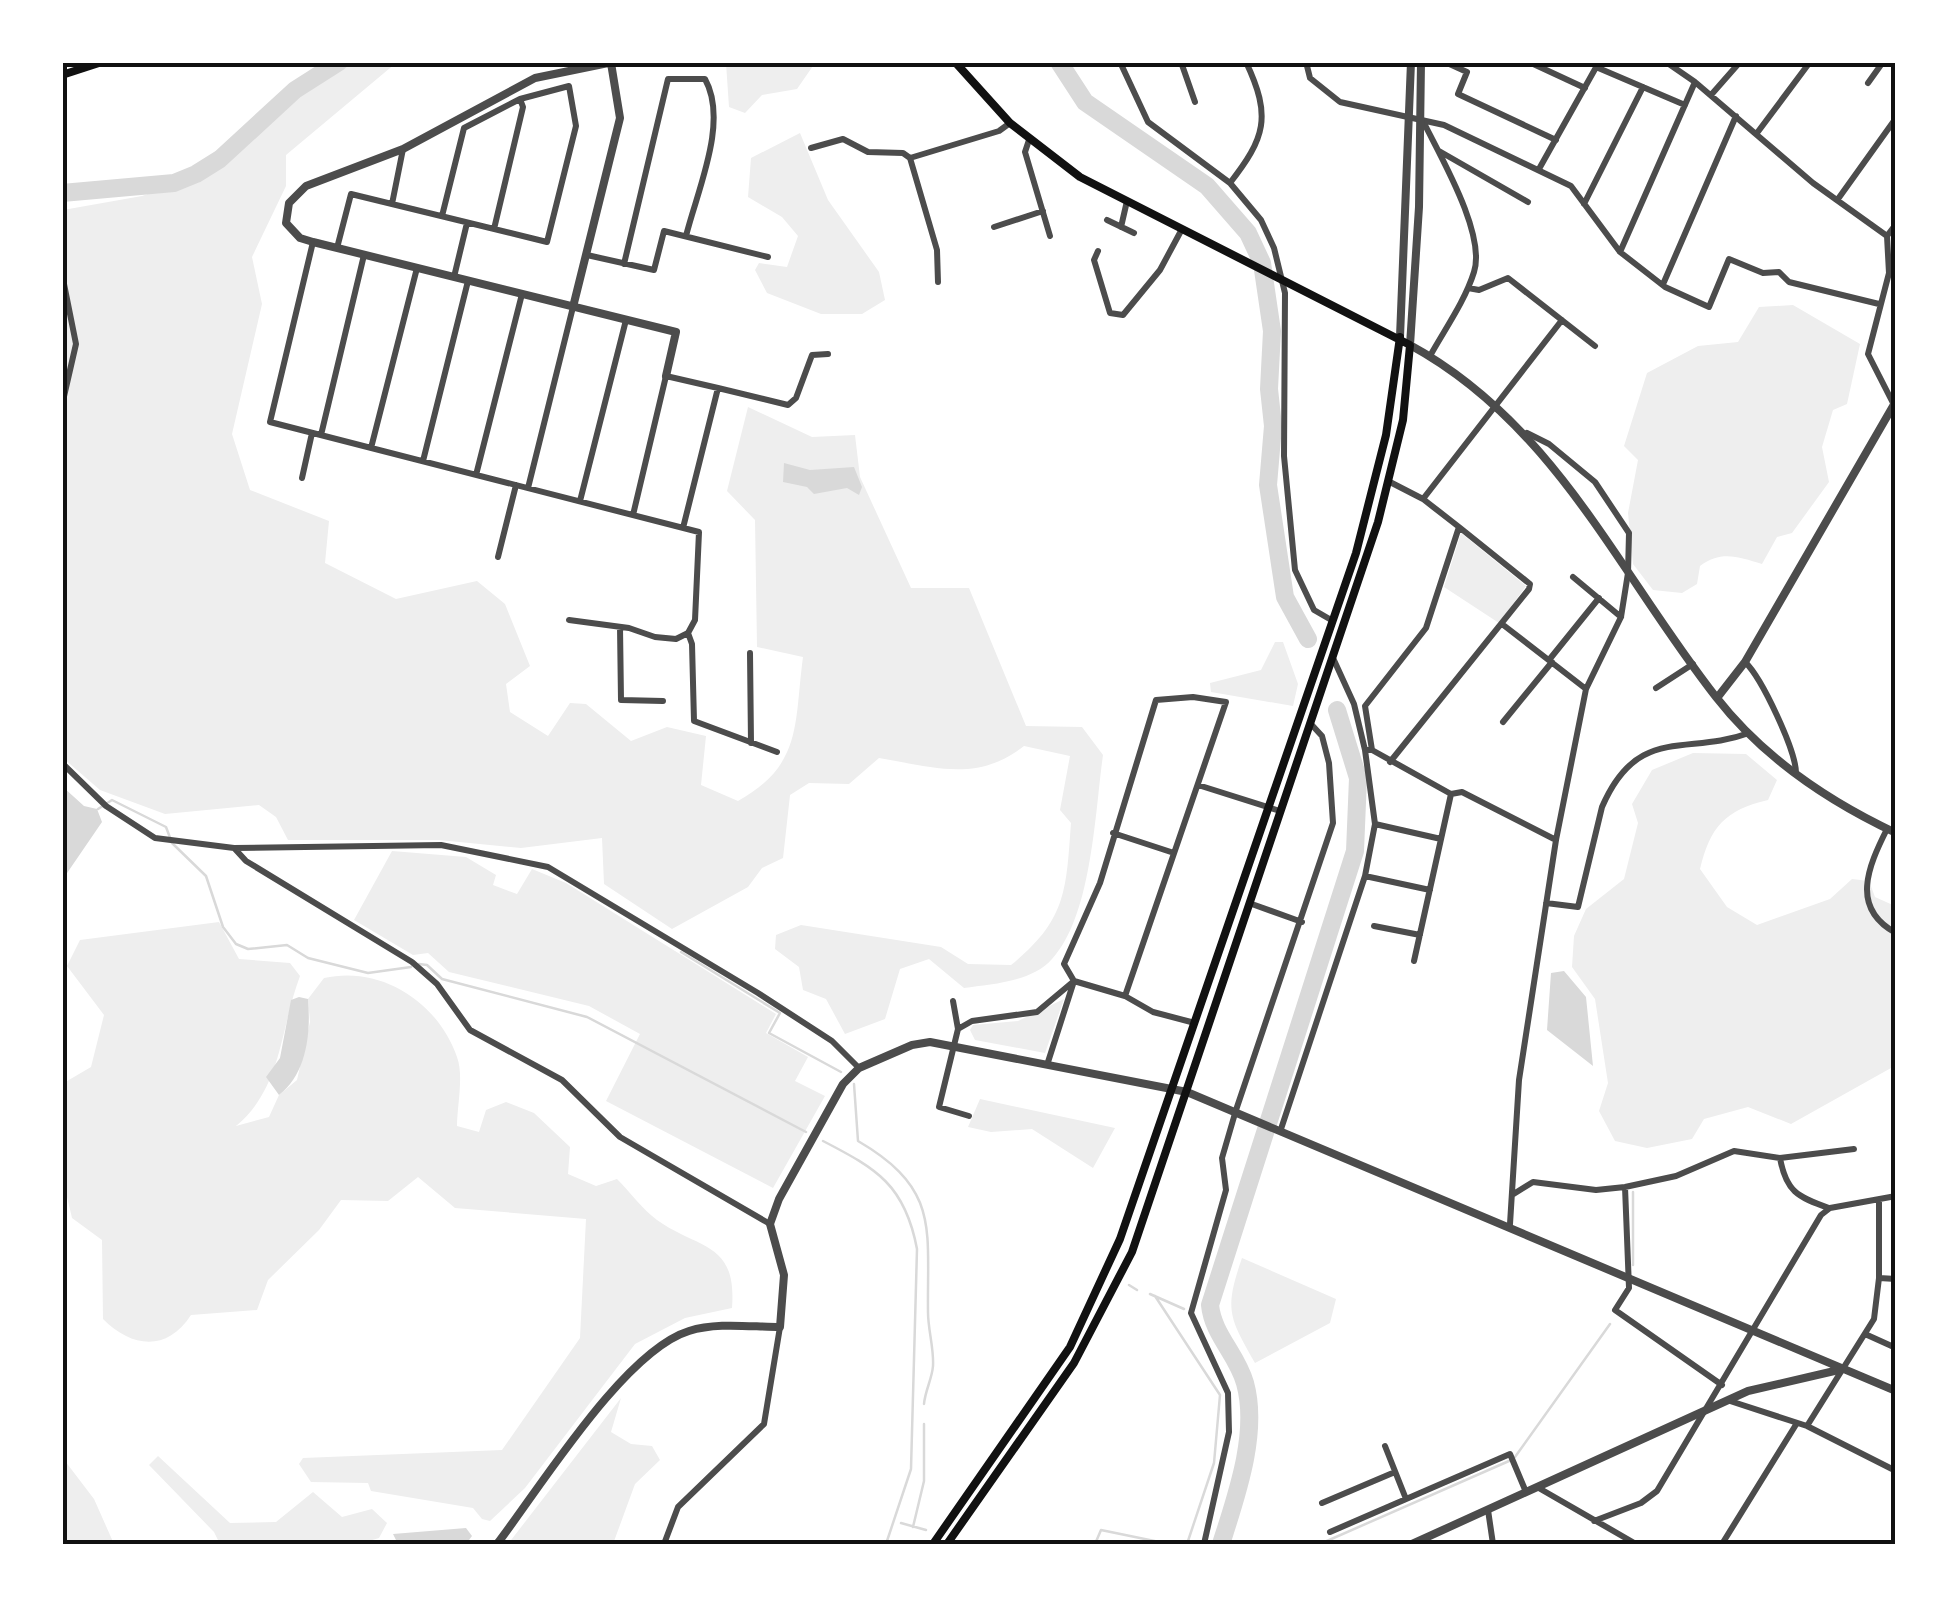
<svg xmlns="http://www.w3.org/2000/svg" width="1958" height="1607" font-family="Karla,sans-serif">
	<rect width="100%" height="100%" fill="#fff"/>
	<path fill="#eee" d="M345 62 396 63 286 155V186L252 257 262 304 232 434 250 490 329 521 325 563 396 599 477 581 505 604 530 666 506 684 510 712 548 736 570 703 586 704 631 741 667 727 706 736 701 785 738 801C803 765 794 723 803 657L757 647 755 520 727 491 748 407 812 437 855 435 860 477 911 588H969L1026 726 1082 727 1103 755C1095 811 1092 916 1052 959 1032 982 992 984 964 988L929 959 900 969 885 1019 845 1034 826 999 803 990 799 967 775 949 776 935 801 925 941 947 968 964 1011 965C1067 920 1066 890 1071 823L1060 810 1070 756 1024 746C977 783 934 767 879 758L849 784 809 783 790 795 783 858 762 868 748 887 672 929 604 884 602 838 521 848 439 840H288L276 817 259 805 165 814 100 790 63 758V210L142 196 195 178 218 166 297 94Z
		M726 63V62L815 63 797 89 762 95 745 113 729 107Z
		M800 133 828 200 879 272 885 300 862 314H821L767 293 755 270 759 263 787 267 798 236 782 217 748 197 751 158Z
		M1793 305 1860 344 1847 404 1833 410 1822 447 1829 482 1792 533 1777 537 1762 564C1739 557 1721 550 1700 566L1697 584 1682 593 1653 590 1633 564 1628 513 1638 460 1624 446 1647 373 1698 346 1738 342 1759 307Z
		M1461 533 1526 586 1499 623 1444 587Z
		M1275 642H1283L1298 684 1293 706 1211 692 1210 683 1261 670Z
		M1693 753 1746 754 1777 780 1768 800C1725 810 1710 827 1700 869L1727 907 1757 925 1830 899 1852 879 1869 881 1875 897 1895 906 1896 1052 1891 1068 1791 1124 1748 1107 1704 1119 1692 1139 1647 1148 1615 1141 1599 1111 1608 1083 1595 999 1572 967 1574 936 1586 909 1624 879 1638 823 1632 804 1652 770Z
		M392 851 466 857 496 875 493 885 517 894 532 869 566 883 776 1014 766 1033 808 1057 795 1081 825 1096 773 1188 606 1101 640 1034 589 1006 449 972 428 953 413 955 354 920Z
		M219 922 239 959 290 963 300 976C280 1029 282 1088 236 1126L269 1117 279 1095 297 1080 310 1022 308 999 324 978C381 965 438 1002 457 1057 464 1076 457 1106 457 1126L479 1132 486 1110 506 1102 534 1113 570 1147 568 1174 596 1186 617 1179C630 1192 642 1209 657 1220 699 1250 737 1241 732 1308L685 1318 635 1344 525 1488 490 1521 482 1519 473 1508 371 1491 368 1483 311 1482 299 1464 303 1458 502 1450 580 1338 586 1219 455 1208 418 1177 388 1201 341 1200 319 1230 268 1280 257 1310 191 1315C167 1352 132 1348 103 1319L102 1240 72 1218 63 1180 62 1084 91 1067 104 1015 67 966 80 940Z
		M1064 999 1045 1053 975 1040 970 1030 973 1025 1018 1021Z
		M980 1099 1115 1128 1093 1168 1032 1129 991 1132 968 1127Z
		M1242 1258 1336 1299 1330 1323 1255 1363C1229 1317 1224 1310 1242 1258Z
		M621 1398 611 1432 631 1444 652 1446 660 1460 635 1484 613 1544H508Z
		M158 1456 230 1523 276 1522 313 1492 342 1517 372 1509 387 1523 379 1538 359 1544H220L214 1532 149 1465Z
		M62 1457 94 1499 114 1544H63Z"/>
	<path fill="#d9d9d9" d="M784 463 810 470 854 467 862 487 859 495 847 488 814 494 807 487 783 482Z
		M63 787 84 806 97 809 102 822 63 879Z
		M1564 971 1586 997 1593 1066 1547 1030 1551 973Z
		M299 997 308 999C311 1033 307 1073 279 1095L266 1077 280 1058 291 1000Z
		M466 1528 472 1536 466 1544H398L393 1534Z"/>
	<g fill="none" stroke-linecap="round" stroke-linejoin="round">
		<path stroke="#d9d9d9" stroke-width="2.5" d="M98 809 112 800 166 827 172 843 206 876 223 927 236 944 248 949 287 945 308 958 368 973 411 967
			M681 952 780 1013 769 1033 841 1072
			M419 964 427 965 442 979 587 1017 806 1132
			M854 1084 858 1141C940 1189 927 1228 928 1312 928 1330 934 1348 933 1366 932 1379 925 1391 924 1404
			M823 1141C877 1169 905 1185 917 1249L911 1469 886 1544
			M1633 1192V1265
			M1129 1285 1137 1290
			M1150 1294 1184 1309
			M1155 1296 1220 1395 1214 1463 1187 1544
			M1515 1457 1610 1324
			M901 1523 926 1530
			M913 1527 924 1481V1424
			M1095 1544 1101 1530 1169 1544
			M1320 1544 1509 1461"/>
		<path stroke="#d9d9d9" stroke-width="18" d="M1059 62 1085 102 1207 186 1248 233 1262 263 1272 331 1269 389 1273 426 1268 485 1285 597 1308 639
			M62 193 174 183 196 174 220 159 295 90 339 62
			M1221 1544C1236 1497 1259 1433 1245 1383 1237 1354 1213 1335 1210 1305L1355 851 1358 778 1337 710"/>
		<path stroke="#4c4c4c" stroke-width="6" d="M1120 62 1148 122 1230 183 1261 220 1274 248 1285 293 1284 456 1295 570 1314 610 1333 621
			M1181 62 1195 102
			M1306 62 1310 78 1340 102 1444 125 1571 186 1620 252 1665 287 1709 307 1729 259 1763 273 1779 272 1789 282 1879 304
			M1445 62 1467 72 1458 94 1556 140
			M1529 62 1585 88
			M1666 62 1695 82 1813 183 1887 236 1889 273 1868 354 1895 407
			M1596 67 1685 105
			M1868 83 1883 62
			M1711 95 1740 62
			M1425 125C1442 159 1486 235 1474 272 1465 301 1445 329 1430 356
			M1757 133 1810 62
			M1029 140 1025 152 1050 236
			M811 148 843 139 868 152 903 153 910 158 999 131 1010 123
			M1439 151 1528 202
			M910 158 937 250 938 282
			M1539 169 1599 62
			M1230 183C1265 138 1272 117 1246 62
			M1838 199 1896 118
			M392 204 403 149
			M1584 204 1643 87
			M442 216 464 128 520 99
			M1107 220 1134 233
			M994 227 1043 211
			M1121 227 1127 201
			M1887 236 1896 224
			M313 242 270 422 699 532 695 620 688 633 676 639 655 637 629 628 569 620
			M337 248 351 194 547 242 576 126 569 86 520 99 523 107 494 229
			M1098 251 1094 260 1110 313 1123 315 1160 270 1182 229
			M1620 252 1695 82
			M587 255 654 270 664 231 768 257
			M624 264 668 79H705C729 122 697 191 686 236
			M62 274 76 344 62 405
			M454 277 467 223
			M1664 282 1736 116
			M1468 288 1479 290 1508 278 1595 346
			M718 388 788 405 796 398 812 355 828 354
			M321 435 364 255
			M371 448 417 268
			M423 461 468 281
			M476 475 522 294
			M302 478 312 433
			M1388 481 1423 499 1562 320
			M528 488 573 307
			M1423 499 1459 527 1426 628 1365 706 1372 750 1451 794 1462 792 1556 840
			M580 501 626 320
			M633 515 666 376 718 388 683 528
			M498 557 516 485
			M1573 577 1621 617
			M1502 624 1586 689
			M620 627 621 700 663 701
			M688 633 692 644 694 721 777 752
			M750 653 751 743
			M1333 658 1354 704 1365 750
			M1549 660 1599 598
			M1745 662C1762 678 1796 751 1796 773
			M1656 688 1693 664
			M1503 722 1552 662
			M1390 762 1529 589 1530 584 1459 527
			M62 763 106 806 155 838 234 848 441 845 548 867 758 993 832 1041 859 1068
			M1198 785 1280 811
			M1375 824 1441 839
			M1887 829C1868 867 1850 908 1896 933
			M1113 833 1174 853
			M235 849 246 861 412 962 437 984 470 1030 562 1080 620 1137 770 1224
			M1365 876 1430 890
			M1249 903 1302 922
			M1546 903 1578 907 1602 807C1638 724 1687 756 1749 733
			M1374 926 1420 935
			M1414 961 1451 794
			M1125 996 1153 1012 1195 1023
			M953 1001 958 1029 939 1107 969 1116
			M958 1029 972 1021 1037 1012 1074 981 1064 964 1100 883 1156 700 1193 697 1226 702 1125 996 1074 981 1048 1062
			M1281 1129 1365 876 1375 824 1365 750H1372
			M1780 1158 1854 1149
			M1625 1187 1629 1288 1615 1310 1722 1385
			M1512 1195 1533 1182 1596 1190 1625 1187 1676 1176 1734 1151 1780 1158C1786 1191 1797 1197 1829 1208
			M1510 1224 1519 1080 1556 840 1586 689 1621 617 1628 573 1629 533 1595 482 1549 444 1527 433
			M1879 1278 1896 1279
			M1865 1334 1896 1348
			M1727 1400 1807 1426 1896 1471
			M1807 1426 1874 1319 1879 1278V1199
			M1385 1446 1406 1499
			M1537 1487 1636 1544
			M1322 1503 1395 1472
			M1488 1510 1493 1544
			M1594 1521 1641 1503 1657 1491 1821 1215 1830 1208 1896 1196
			M1330 1532 1510 1454 1526 1492
			M664 1544 678 1507 764 1424 780 1327
			M1204 1544 1229 1432 1228 1393 1191 1313 1226 1190 1222 1158 1236 1110 1333 823 1329 763 1322 736 1310 723
			M1722 1544 1797 1423
			M1894 1544 1896 1543"/>
		<path stroke="#4c4c4c" stroke-width="8" d="M613 62 535 78 403 149 306 186 289 203 286 223 300 238 313 242 676 332 666 376
			M1421 62 1419 207 1410 345C1555 424 1618 572 1716 697 1762 756 1828 801 1896 833
			M573 307 620 118 611 63
			M1400 337 1411 62
			M1717 698 1745 662 1896 401
			M497 1544C540 1488 624 1351 689 1331 717 1322 751 1327 780 1327L784 1275 770 1224 779 1199 843 1084 859 1068 912 1045 930 1042 1187 1092 1896 1391
			M1412 1544 1748 1391 1843 1369"/>
		<path stroke="#111" stroke-width="8" d="M62 75 102 62
			M933 1544 1070 1347 1120 1239 1356 553 1386 435 1400 337
			M947 1544 1074 1363 1132 1252 1378 522 1403 420 1410 345 1080 177 1010 123 955 62"/>
	</g>
	<rect width="1958" height="1607" fill="none" stroke="#ffffff" stroke-width="130"/>
	<rect x="65" y="65" width="1828" height="1477" fill="none" stroke="#111" stroke-width="4"/>
</svg>
